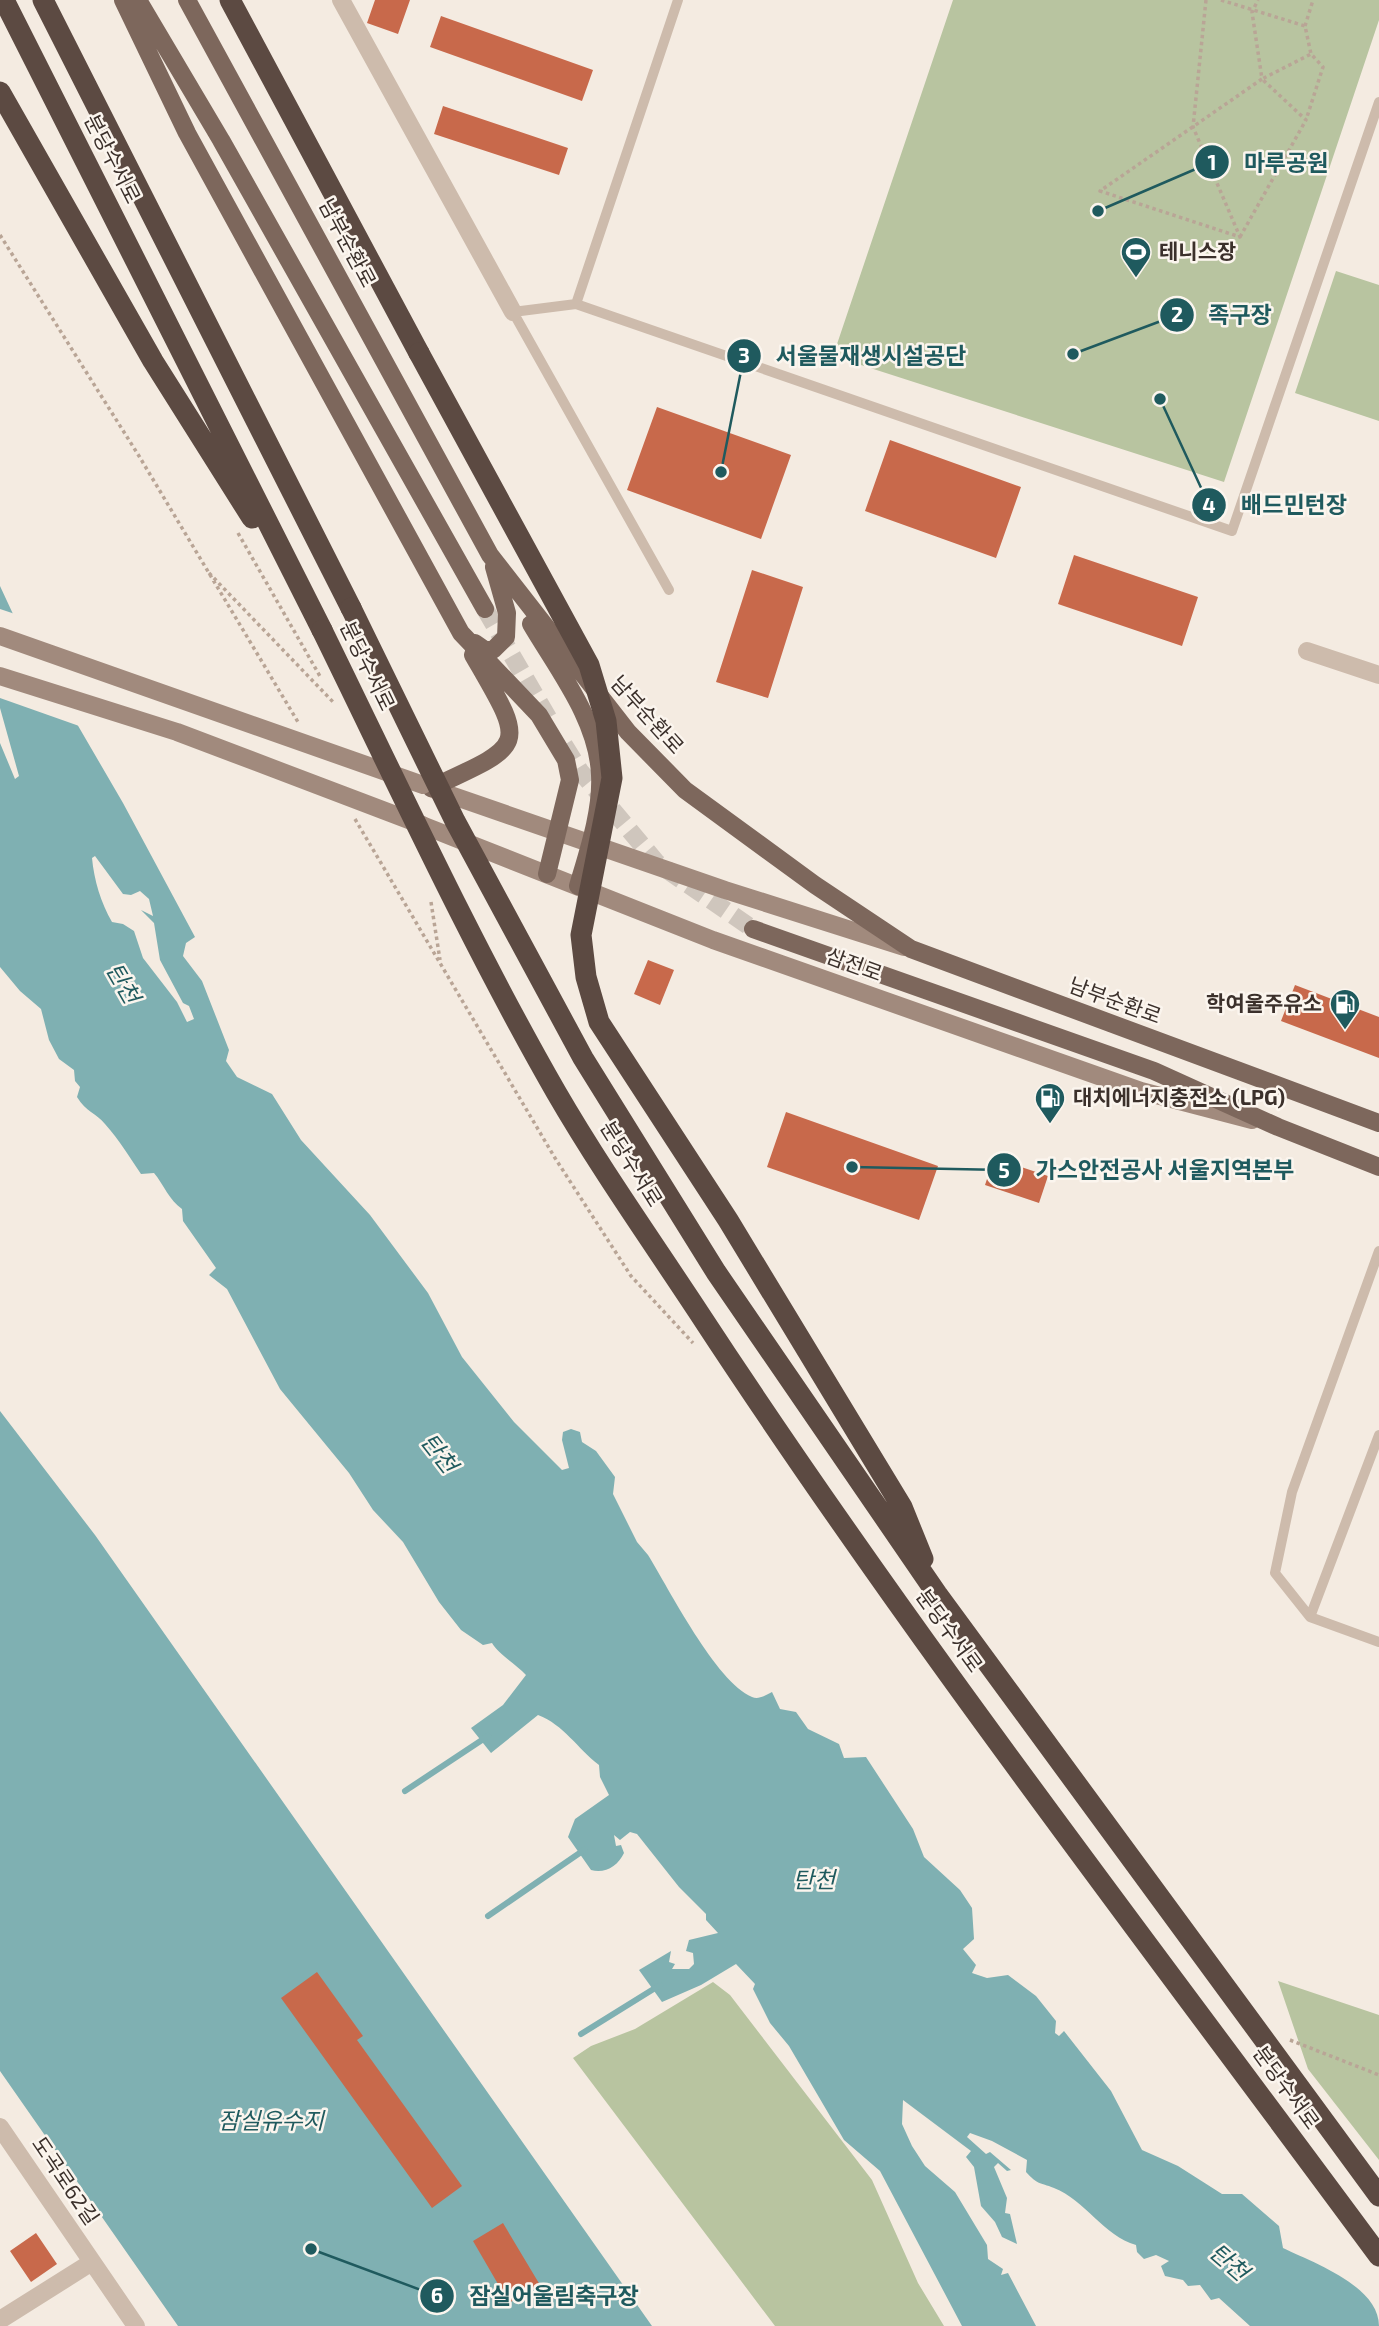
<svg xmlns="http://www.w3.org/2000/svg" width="1379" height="2326" font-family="'Exo 2','Noto Sans KR',sans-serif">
	<rect width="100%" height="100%" fill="#f4ebe1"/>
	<path fill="#b8c4a0" d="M953 0H1379V20L1224 482 833 356Z
		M1336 271 1379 285V421L1295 393Z
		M1278 1981 1379 2015V2160L1308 2069Z
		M713 1982 730 1995 872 2180 918 2283 944 2326H775L573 2058 591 2046 635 2029Z"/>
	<path fill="#7fb0b2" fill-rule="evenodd" d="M0 586 13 614 123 803 195 937 186 943 183 956 202 981 229 1050 226 1061 237 1077 272 1094 301 1140 370 1215 428 1293 462 1357 514 1422 562 1470 569 1468 562 1440 563 1432 571 1429 580 1432 582 1442 596 1451 615 1477 613 1494 637 1542 648 1555C669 1589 716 1682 752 1697 759 1700 766 1695 772 1692L780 1709 796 1712 808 1729 839 1744 844 1758 866 1757 913 1829 924 1857 960 1890 972 1908 974 1939 963 1949 976 1965 972 1973 987 1978 1008 1975 1036 1996 1056 2021 1055 2033 1059 2036 1064 2031 1111 2091 1142 2150 1178 2166 1222 2194H1242L1279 2226 1283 2248C1314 2263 1379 2286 1379 2326H1250L1219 2298 1211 2300 1200 2285 1188 2286 1183 2280 1165 2276 1161 2266 1169 2261 1156 2255 1144 2259 1137 2252 1136 2245C1104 2236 1085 2200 1054 2188 1039 2182 1038 2185 1026 2172L1027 2160 992 2141 970 2133 967 2137 986 2154 990 2152 1011 2170 1007 2171 998 2163 994 2167 1007 2198 1005 2213 1010 2214 1017 2244 1002 2237 995 2222 981 2206 974 2167 966 2157 971 2151 903 2100 902 2124 912 2146 925 2166 955 2192 987 2245 988 2259 1003 2269 1001 2275 1008 2273 1036 2326H962L880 2171 844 2140 789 2046 770 2023 753 1989 755 1984 736 1964 701 1985 662 2002 639 1970 671 1951 669 1962 675 1964 672 1969H689L694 1964 693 1953 686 1951 689 1940 718 1933 706 1920V1914L679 1887 637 1834 630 1832 620 1840 614 1835 616 1846 621 1845 624 1853C618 1866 605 1874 591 1870L568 1837 575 1819 609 1795 600 1777 599 1765C577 1748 564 1725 538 1715L491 1753 471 1728 503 1705 526 1675C516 1664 498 1654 492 1643L483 1645 461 1630 439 1602 403 1542 373 1510 349 1473 280 1389 227 1289 209 1275 216 1268 183 1221 182 1209C169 1200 164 1185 154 1173L141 1174C128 1155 120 1141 105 1124 96 1113 86 1112 77 1097L80 1087 75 1081 74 1070 59 1059 49 1040 41 1009 20 991 0 967V743L15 779 19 776 0 708ZM95 856 123 894 131 895 140 891 149 899 153 916 141 910 154 923 160 960 183 1003 189 1006 194 1019 187 1022 177 1002 143 958 134 931 123 924 112 922C101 903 94 880 92 858Z
		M0 1411 95 1535 652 2326H178L0 2071Z"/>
	<path fill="#f4ebe1" d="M0 609 18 615 82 727 0 698Z"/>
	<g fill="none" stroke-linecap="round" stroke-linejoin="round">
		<path stroke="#7fb0b2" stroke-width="6" d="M405 1791 488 1736
			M488 1916 584 1850
			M581 2034 660 1985"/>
	</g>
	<path fill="#c8694b" d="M375 0H410L398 34 367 23Z
		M441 16 593 70 582 101 430 47Z
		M443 106 568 148 559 175 434 134Z
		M657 407 791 455 761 539 627 490Z
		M890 440 1021 487 996 558 865 511Z
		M1074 555 1198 597 1182 646 1058 604Z
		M752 570 803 587 768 698 716 682Z
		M648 960 674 970 660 1005 634 994Z
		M1295 985 1379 1017V1058L1281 1021Z
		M786 1112 938 1166 919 1220 767 1167Z
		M994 1158 1048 1176 1039 1203 985 1185Z
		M317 1972 363 2036 357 2040 462 2186 432 2208 281 1998Z
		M503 2223 540 2285 509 2303 473 2241Z
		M36 2233 57 2264 31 2282 10 2251Z"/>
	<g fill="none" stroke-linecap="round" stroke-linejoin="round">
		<path stroke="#cfc6bd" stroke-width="18" stroke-dasharray="18 9" stroke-linecap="butt" d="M485 609 550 721
			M564 745 580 771 657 863 753 929"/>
		<path stroke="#b9a596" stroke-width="3.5" stroke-dasharray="3.5 3.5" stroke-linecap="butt" d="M1206 0 1193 127 1240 237 1100 191 1262 79 1252 12 1258 0
			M1221 0 1305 26 1311 54 1323 67 1306 120
			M1305 26 1313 0
			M0 235 139 456 298 722
			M1240 237 1306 120 1262 79 1311 54
			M238 533 321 678
			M209 573 335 704
			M355 819 555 1158 631 1276 693 1343
			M431 902 440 960
			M1290 2040 1379 2075"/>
		<path stroke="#cdbbac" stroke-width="10" d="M678 0 576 304 1232 531 1379 102
			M576 304 513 312 669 590
			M1379 1251 1292 1492 1275 1573 1310 1617 1379 1642
			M1310 1617 1379 1435"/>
		<path stroke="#cdbbac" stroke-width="18" d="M341 0 513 312
			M1307 651 1379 675
			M0 2127 136 2326
			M0 2320 92 2262"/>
		<path stroke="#a18a7d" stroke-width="18" d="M433 789 725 890 904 947
			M422 825 713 940 1141 1091 1252 1120"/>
		<path stroke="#7d675c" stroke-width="18" d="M123 0 187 133 461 633 539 715 566 760 570 780 547 874
			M138 0 221 140 485 609
			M187 0 490 555 628 732 685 790 815 885 911 949 1379 1123
			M531 624C558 670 598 720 600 775 602 811 588 852 578 886
			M475 643 485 650H493L506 637 507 613 494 567
			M431 788C529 743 526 747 473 655
			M753 929 1154 1071 1278 1127 1379 1167"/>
		<path stroke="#5c4a42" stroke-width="21" d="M4 0 322 630
			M43 0 351 608
			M230 0 419 353
			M0 92 153 361 252 518"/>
		<path stroke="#a18a7d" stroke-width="18" d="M0 636 423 785
			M0 676 177 732 422 825"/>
		<path stroke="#5c4a42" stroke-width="21" d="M419 353 589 665 606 721 612 778 581 935 586 977 599 1022 728 1220 902 1507 923 1559
			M351 608 455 821 583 1058 716 1272 937 1594 1379 2196
			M322 630C398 785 470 942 556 1092 600 1168 651 1240 699 1313 911 1637 1149 1944 1379 2256"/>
	</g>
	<defs>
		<g id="stadium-pin" transform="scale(1.575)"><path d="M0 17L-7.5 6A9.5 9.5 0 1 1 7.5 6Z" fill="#1f5a5e" stroke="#fbf5ee"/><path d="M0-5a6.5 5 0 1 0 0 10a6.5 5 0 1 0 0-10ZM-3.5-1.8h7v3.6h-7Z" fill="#fff"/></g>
		<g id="fuel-pin" transform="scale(1.575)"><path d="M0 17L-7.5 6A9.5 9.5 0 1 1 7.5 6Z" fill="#1f5a5e" stroke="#fbf5ee"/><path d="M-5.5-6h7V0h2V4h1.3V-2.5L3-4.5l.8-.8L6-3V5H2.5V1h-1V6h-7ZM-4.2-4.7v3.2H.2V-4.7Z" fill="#fff"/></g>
	</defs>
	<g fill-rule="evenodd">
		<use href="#stadium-pin" x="1136" y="252"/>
		<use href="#fuel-pin" x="1345" y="1004"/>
		<use href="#fuel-pin" x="1050" y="1098"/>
	</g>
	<g text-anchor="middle" stroke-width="5" stroke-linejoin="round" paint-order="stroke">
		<g font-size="21" fill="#3b302b" stroke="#fbf5ee">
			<text transform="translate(112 159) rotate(63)" y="7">분당수서로</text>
			<text transform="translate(347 243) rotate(62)" y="7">남부순환로</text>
			<text transform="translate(367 666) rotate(64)" y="7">분당수서로</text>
			<text transform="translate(647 715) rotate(48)" y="7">남부순환로</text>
			<text transform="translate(854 965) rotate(20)" y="7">삼전로</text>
			<text transform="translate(1115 1001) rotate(20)" y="7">남부순환로</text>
			<text transform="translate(631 1164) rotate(58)" y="7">분당수서로</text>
			<text transform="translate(949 1631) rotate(54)" y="7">분당수서로</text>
			<text transform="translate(1286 2088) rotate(54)" y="7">분당수서로</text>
			<text transform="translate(65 2181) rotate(56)" y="7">도곡로62길</text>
		</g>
		<g font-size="21" font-weight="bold" fill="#3b302b" stroke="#fbf5ee" text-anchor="start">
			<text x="1159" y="259">테니스장</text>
			<text x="1322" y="1011" text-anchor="end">학여울주유소</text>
			<text x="1073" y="1105">대치에너지충전소 (LPG)</text>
		</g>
		<g font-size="23" font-style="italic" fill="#1f5a5e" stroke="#fbf5ee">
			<text transform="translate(123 983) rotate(60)" y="8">탄천</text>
			<text transform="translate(439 1453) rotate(52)" y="8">탄천</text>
			<text x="814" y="1888">탄천</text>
			<text x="271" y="2129">잠실유수지</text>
			<text transform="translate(1229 2262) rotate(41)" y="8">탄천</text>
		</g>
	</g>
	<path fill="none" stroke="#1f5a5e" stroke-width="2.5" d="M1098 211L1212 162M1073 354L1177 315M721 472L744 356M1160 399L1209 505M852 1167L1004 1170M311 2249L437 2296"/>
	<g fill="#1f5a5e" stroke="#fbf5ee" stroke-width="2.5">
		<circle cx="1098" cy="211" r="7"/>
		<circle cx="1073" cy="354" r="7"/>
		<circle cx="721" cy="472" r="7"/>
		<circle cx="1160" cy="399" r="7"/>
		<circle cx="852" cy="1167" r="7"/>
		<circle cx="311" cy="2249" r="7"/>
		<circle cx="1212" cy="162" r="18"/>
		<circle cx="1177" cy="315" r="18"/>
		<circle cx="744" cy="356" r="18"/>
		<circle cx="1209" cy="505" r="18"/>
		<circle cx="1004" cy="1170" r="18"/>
		<circle cx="437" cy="2296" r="18"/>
	</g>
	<g font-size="21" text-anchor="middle" font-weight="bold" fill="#fff">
		<text x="1212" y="170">1</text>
		<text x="1177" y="322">2</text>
		<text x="744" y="363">3</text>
		<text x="1209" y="513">4</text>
		<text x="1004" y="1178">5</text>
		<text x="437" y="2303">6</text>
	</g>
	<g font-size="23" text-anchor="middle" font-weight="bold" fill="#1f5a5e" stroke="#fbf5ee" stroke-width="5" stroke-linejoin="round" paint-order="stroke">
		<text x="1286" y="171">마루공원</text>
		<text x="1240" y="323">족구장</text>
		<text x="871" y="364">서울물재생시설공단</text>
		<text x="1294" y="513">배드민턴장</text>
		<text x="1165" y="1178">가스안전공사 서울지역본부</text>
		<text x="554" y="2304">잠실어울림축구장</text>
	</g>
</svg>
